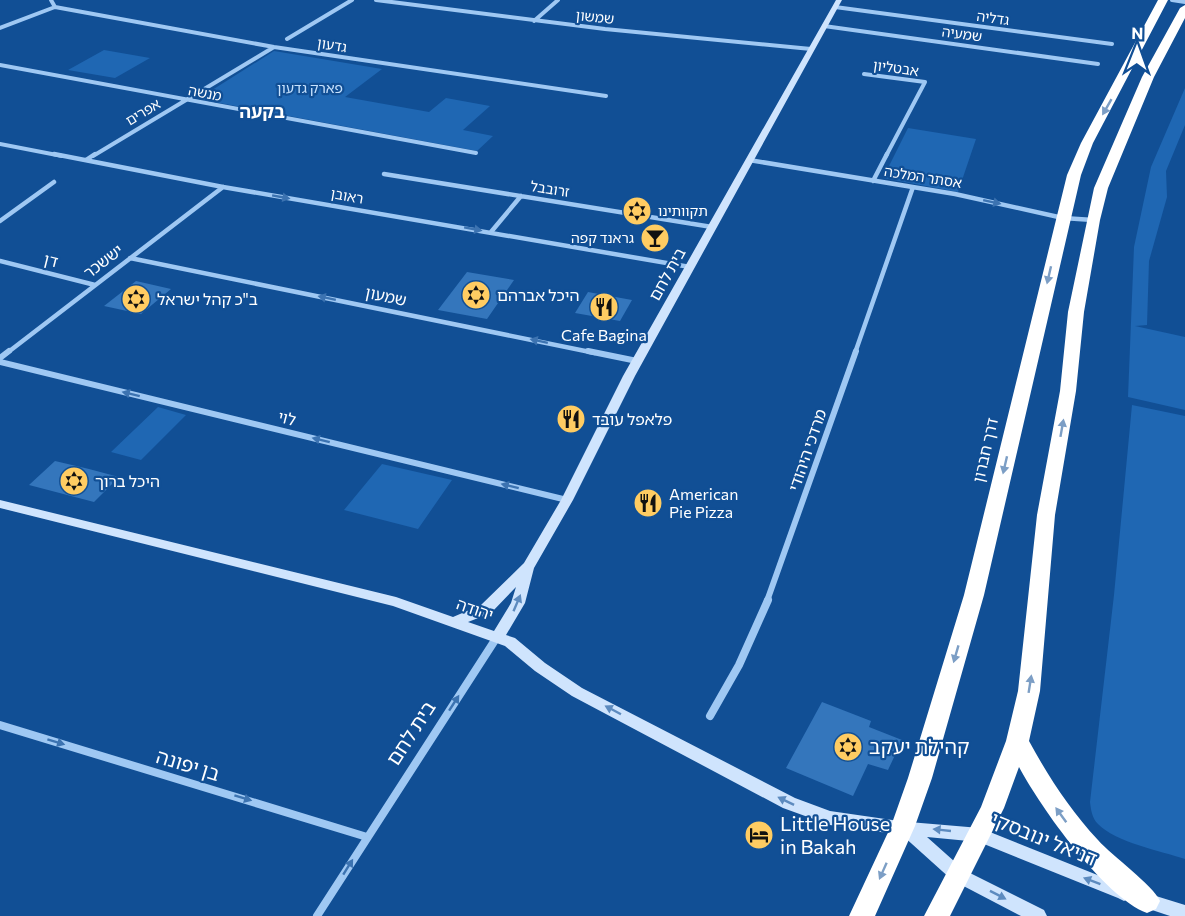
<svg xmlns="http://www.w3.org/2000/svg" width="1185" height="916" font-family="Commissioner,'Noto Sans Hebrew',sans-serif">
	<rect width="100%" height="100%" fill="#114f95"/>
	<path fill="#1f67b3" d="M104 50 150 58 115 78 68 70Z
		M274 51 382 69 345 97 429 112 446 98 490 106 463 130 493 136 477 151 198 99Z
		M1185 88V125L1166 171 1167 197 1149 261 1147 325 1135 326 1185 337V410L1128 397 1134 247 1151 167Z
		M908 128 976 139 958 192 883 178Z
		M1132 405 1185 416V859C1161 851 1115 842 1098 824 1092 818 1091 810 1090 802L1114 595Z
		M158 407 186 415 141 460 111 452Z
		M382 464 452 480 418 529 344 510Z"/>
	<path fill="#3476bc" d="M467 272 514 280 487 319 438 310Z
		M136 281 171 289 141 314 104 306Z
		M588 292 632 300 620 321 575 313Z
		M55 461 89 469 119 477 94 502 29 485Z
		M822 702 871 721 869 727 902 740 888 770 868 764 853 796 786 768Z"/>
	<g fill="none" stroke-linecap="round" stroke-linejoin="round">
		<path stroke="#9fc8f3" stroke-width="4" d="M376 0 605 29 811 49
			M1172 0 1185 2
			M55 7 274 47 606 96
			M835 7 1112 44
			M534 21 558 0
			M824 26 1098 64
			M0 28 55 7 51 0
			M287 39 352 0
			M0 65 476 153
			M864 74 925 82 886 156
			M0 144 62 156
			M93 156 274 47"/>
		<path stroke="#9fc8f3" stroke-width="4.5" d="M54 154 223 187 690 267
			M86 160 95 154
			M749 160 955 194 1063 218 1093 220
			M384 174 712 227
			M873 181 887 154
			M0 221 54 182
			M491 232 521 196
			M130 258 595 353
			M0 261 95 285
			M7 353 223 187
			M855 353 913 187"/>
		<path stroke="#9fc8f3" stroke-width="6" d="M588 351 637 361
			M0 358 9 351
			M0 362 567 500
			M767 601 856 351"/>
		<path stroke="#9fc8f3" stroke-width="8" d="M710 716 739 665 768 600
			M0 725 367 837
			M317 916 497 637"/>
		<path fill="#cfe4fd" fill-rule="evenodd" d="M836 0H842L635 376 573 500 534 568 525 603 506 635 515 638 545 663 582 688 795 798 830 811 899 821 903 819 909 822 980 828 1130 888 1133 893 1130 898 1124 901 1118 898 979 842 927 837 964 870 1044 910 1047 916H1021L952 880 902 835 830 825 783 808 572 696 535 671 505 646 393 606 0 508V500L396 597 453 617 481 605 524 563 561 500 623 376ZM516 587 511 603 494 631 468 622 491 613Z
			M1143 892 1185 905V916H1170L1137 905 1134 900 1137 895Z"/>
		<path fill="#fff" fill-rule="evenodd" d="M1158 0H1168L1093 143 1081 175 984 595 932 778 915 826 875 916H849L891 826 908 778 964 595 1067 175 1081 143Z
			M1185 5V18L1154 77 1108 188 1100 220 1084 312 1076 391 1055 515 1040 691 1029 741C1048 776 1070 810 1098 840 1112 856 1153 885 1160 901L1156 909 1147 913C1104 897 1041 808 1019 767L1004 808 950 916H924L981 807 1006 741 1018 691 1037 515 1060 391 1068 312 1094 188 1142 77 1180 8Z"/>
	</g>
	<defs><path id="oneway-solid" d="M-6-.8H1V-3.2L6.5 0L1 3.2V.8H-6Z" transform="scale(1.5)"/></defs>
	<g fill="#7c9ec5">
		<use href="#oneway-solid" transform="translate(1107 107) rotate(120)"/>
		<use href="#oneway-solid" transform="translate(1049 275) rotate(103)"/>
		<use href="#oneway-solid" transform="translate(1062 428) rotate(-80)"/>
		<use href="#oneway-solid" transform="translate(1005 465) rotate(103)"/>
		<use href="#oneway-solid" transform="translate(956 654) rotate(106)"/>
		<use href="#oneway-solid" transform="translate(1030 684) rotate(-81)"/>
		<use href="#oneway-solid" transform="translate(1061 815) rotate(-126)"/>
		<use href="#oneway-solid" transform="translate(883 871) rotate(114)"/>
	</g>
	<g fill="#3c73b1">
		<use href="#oneway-solid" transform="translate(281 197) rotate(10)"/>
		<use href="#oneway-solid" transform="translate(992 202) rotate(12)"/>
		<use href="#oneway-solid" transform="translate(473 229) rotate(10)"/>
		<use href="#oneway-solid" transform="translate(327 298) rotate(-168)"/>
		<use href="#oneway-solid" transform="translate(539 341) rotate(-168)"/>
		<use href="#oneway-solid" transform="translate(131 394) rotate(-166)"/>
		<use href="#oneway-solid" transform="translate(321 440) rotate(-166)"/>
		<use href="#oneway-solid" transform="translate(510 486) rotate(-166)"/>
		<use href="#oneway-solid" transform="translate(454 703) rotate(-57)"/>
		<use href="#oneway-solid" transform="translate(56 742) rotate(17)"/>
		<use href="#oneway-solid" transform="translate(243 798) rotate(17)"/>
		<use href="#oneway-solid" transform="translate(348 867) rotate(-58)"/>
	</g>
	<g fill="#5d8bbf">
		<use href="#oneway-solid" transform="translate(517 603) rotate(-67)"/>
		<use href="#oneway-solid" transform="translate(613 710) rotate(-152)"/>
		<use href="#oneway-solid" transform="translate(786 801) rotate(-154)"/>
		<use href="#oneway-solid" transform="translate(942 830) rotate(-174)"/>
		<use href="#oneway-solid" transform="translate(1092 881) rotate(-159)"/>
		<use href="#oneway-solid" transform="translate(998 895) rotate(27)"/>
	</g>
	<defs>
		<g id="synagogue-disc" transform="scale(1.5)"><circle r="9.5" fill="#ffcc62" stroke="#114f95"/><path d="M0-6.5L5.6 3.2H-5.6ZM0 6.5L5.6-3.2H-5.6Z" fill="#111"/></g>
		<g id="bar-disc" transform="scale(1.5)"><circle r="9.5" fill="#ffcc62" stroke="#114f95"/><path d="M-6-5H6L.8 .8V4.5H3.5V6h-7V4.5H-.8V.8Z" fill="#111"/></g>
		<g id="restaurant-disc" transform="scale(1.5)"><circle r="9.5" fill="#ffcc62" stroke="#114f95"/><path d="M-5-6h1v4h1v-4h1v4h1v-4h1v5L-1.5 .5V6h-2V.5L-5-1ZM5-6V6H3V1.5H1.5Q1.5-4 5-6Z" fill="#111"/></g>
		<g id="hotel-disc" transform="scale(1.5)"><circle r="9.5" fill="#ffcc62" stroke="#114f95"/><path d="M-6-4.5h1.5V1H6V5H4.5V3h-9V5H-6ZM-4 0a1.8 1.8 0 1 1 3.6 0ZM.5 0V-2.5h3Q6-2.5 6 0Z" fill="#111"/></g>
	</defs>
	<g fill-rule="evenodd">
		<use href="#synagogue-disc" x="637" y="211"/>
		<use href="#bar-disc" x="655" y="238"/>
		<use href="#synagogue-disc" x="476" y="295"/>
		<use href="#synagogue-disc" x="136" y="299"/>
		<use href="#restaurant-disc" x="604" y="307"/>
		<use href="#restaurant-disc" x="571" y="419"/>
		<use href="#synagogue-disc" x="74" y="481"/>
		<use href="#restaurant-disc" x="648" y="503"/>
		<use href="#synagogue-disc" x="848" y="747"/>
		<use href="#hotel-disc" x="759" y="835"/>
	</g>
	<g text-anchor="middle" stroke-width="4.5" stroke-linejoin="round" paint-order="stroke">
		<g font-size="14" fill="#fff" stroke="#114f95">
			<text transform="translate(595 17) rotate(6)" y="5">שמשון</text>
			<text transform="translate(993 18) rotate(8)" y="5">גדליה</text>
			<text transform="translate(962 34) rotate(8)" y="5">שמעיה</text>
			<text transform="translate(332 45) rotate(9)" y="5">גדעון</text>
			<text transform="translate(896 68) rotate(8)" y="5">אבטליון</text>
			<text transform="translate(205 93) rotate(11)" y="5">מנשה</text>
			<text transform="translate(143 112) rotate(-31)" y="5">אפרים</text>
			<text transform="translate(923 177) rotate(9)" y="5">אסתר המלכה</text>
			<text transform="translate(550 189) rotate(9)" y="5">זרובבל</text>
			<text transform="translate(347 196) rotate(10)" y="5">ראובן</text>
		</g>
		<g font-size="14" fill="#c7e2fe" stroke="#114f95">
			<text x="310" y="93">פארק גדעון</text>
		</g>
		<g font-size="14" fill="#fff" stroke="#114f95" text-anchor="start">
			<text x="658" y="216">תקוותינו</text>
			<text x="634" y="243" text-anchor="end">גראנד קפה</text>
		</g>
		<g font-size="16" fill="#fff" stroke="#114f95">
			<text transform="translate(51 260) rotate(14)" y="6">דן</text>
			<text transform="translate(103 261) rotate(-37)" y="6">יששכר</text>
			<text transform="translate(667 274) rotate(-61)" y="6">בית לחם</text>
			<text transform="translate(386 296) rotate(12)" y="6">שמעון</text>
			<text transform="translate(287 418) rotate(14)" y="6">לוי</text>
			<text transform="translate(807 450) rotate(-71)" y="6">מרדכי היהודי</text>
			<text transform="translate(985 450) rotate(-77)" y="6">דרך חברון</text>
			<text transform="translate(475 609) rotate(19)" y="6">יהודה</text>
		</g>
		<g font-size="16" fill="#fff" stroke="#114f95" text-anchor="start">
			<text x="497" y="301">היכל אברהם</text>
			<text x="157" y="305">ב"כ קהל ישראל</text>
			<text x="604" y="341" text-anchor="middle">Cafe Bagina</text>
			<text x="592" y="425">פלאפל עובד</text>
			<text x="95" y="487">היכל ברוך</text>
			<text x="669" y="500">American<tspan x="669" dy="18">Pie Pizza</tspan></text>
		</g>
		<g font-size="18" font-weight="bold" fill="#fff" stroke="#114f95">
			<text x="262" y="118">בקעה</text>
		</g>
		<g font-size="20" fill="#fff" stroke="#114f95">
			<text transform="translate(411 733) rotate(-57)" y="7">בית לחם</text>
			<text transform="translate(188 765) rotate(17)" y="7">בן יפונה</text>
			<text transform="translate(1044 839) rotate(22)" y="7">דניאל ינובסקי</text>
		</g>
		<g font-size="20" fill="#fff" stroke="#114f95" text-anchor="start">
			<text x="869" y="754">קהילת יעקב</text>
			<text x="780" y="831">Little House<tspan x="780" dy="23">in Bakah</tspan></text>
		</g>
	</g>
	<g transform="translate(1137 48) rotate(1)" stroke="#114f95" stroke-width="4.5" paint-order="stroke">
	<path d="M0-4.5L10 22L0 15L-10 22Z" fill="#ffffff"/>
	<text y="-9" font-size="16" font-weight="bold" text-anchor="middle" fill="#ffffff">N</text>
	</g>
</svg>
